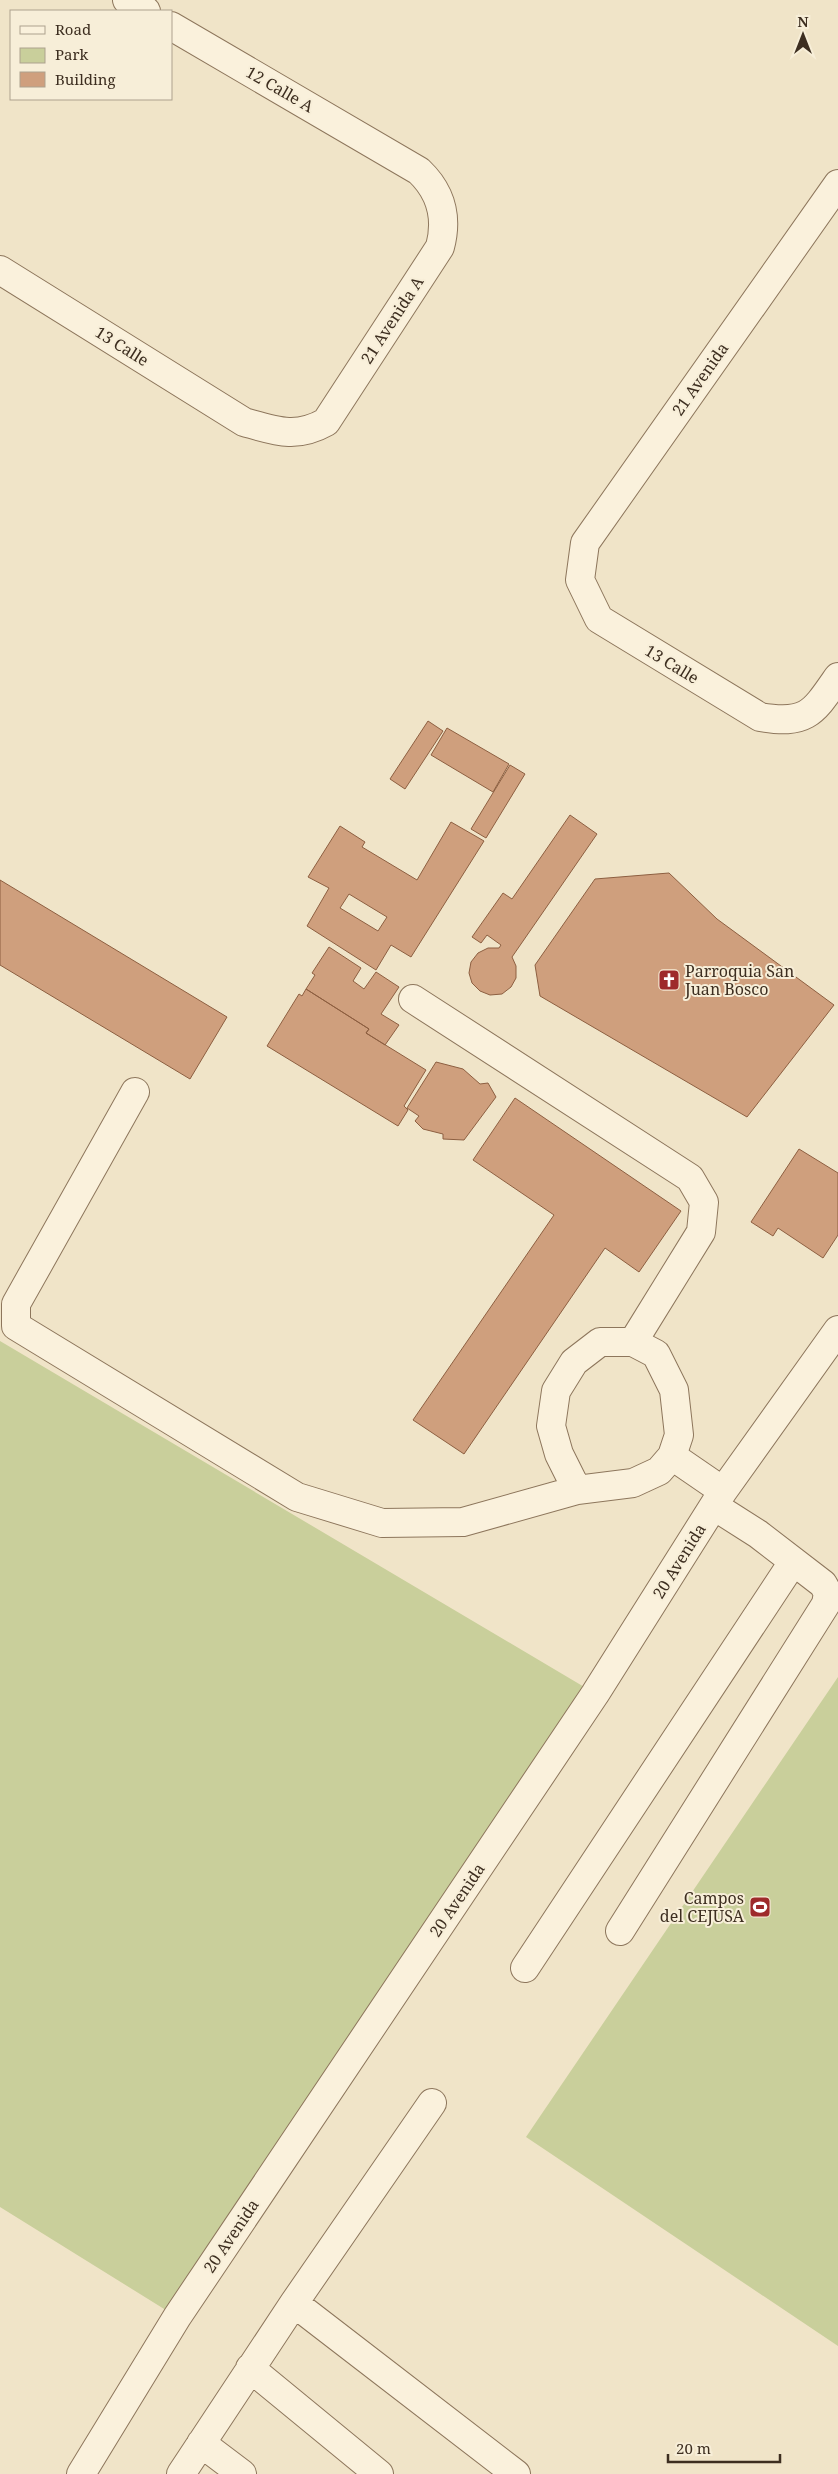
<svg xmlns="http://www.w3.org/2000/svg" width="838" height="2474" font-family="'Noto Serif',serif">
	<rect width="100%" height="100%" fill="#f0e4c8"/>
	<path fill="#c9cf9b" d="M0 1341 591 1691 177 2317 0 2207Z
		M838 1677V2346L526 2137Z"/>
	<path fill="#cf9f7d" stroke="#8d5f41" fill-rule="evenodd" d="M428 721 443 731 405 789 390 779Z
		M447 728 509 764 493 792 431 755Z
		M510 765 525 774 486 838 471 829Z
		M570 815 597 834 512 957 516 966V978L511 987 502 994 490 995 480 991 472 983 469 973 471 962 478 953 488 948H499L501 945 487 935 481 943 472 937 503 893 512 899Z
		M451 822 484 841 411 957 391 945 376 970 307 926 329 888 308 877 340 826 365 842 362 847 417 880ZM349 894 387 917 378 931 340 908Z
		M669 873 717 919 834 1005 747 1117 540 996 535 965 595 879Z
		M0 880 227 1017 190 1079 0 965Z
		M329 947 361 968 353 981 364 989 376 972 399 987 381 1014 399 1025 385 1045 366 1033 369 1029 306 989 315 975 312 973Z
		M306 989 369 1029 366 1033 426 1070 404 1106 408 1110 398 1126 267 1046 299 994 302 996Z
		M436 1062 463 1069 480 1084 488 1083 496 1097 464 1140 443 1139V1134L423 1129 415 1121 419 1116 407 1108Z
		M515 1098 681 1211 639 1272 605 1248 464 1454 413 1420 554 1215 473 1160Z
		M799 1149 838 1173V1235L823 1258 778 1228 773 1236 751 1222Z"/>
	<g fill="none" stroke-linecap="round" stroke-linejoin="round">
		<g stroke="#8d765c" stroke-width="30">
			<path id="minor" d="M127 0 146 11
				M838 184 585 543 580 580 599 619 760 717C807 725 813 713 838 677
				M0 270 244 422C276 431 296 439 326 422L440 247C448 217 441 192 419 171L171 26
				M413 999 690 1178 704 1202 701 1232 633 1342
				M135 1092 16 1304V1326L297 1497 382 1523 463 1522 577 1490 633 1483 659 1471 672 1456 679 1435 674 1390 656 1354 633 1342H600L574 1362 556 1391 551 1426 559 1454 577 1490
				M672 1456 723 1491
				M620 1931 826 1604 828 1593 823 1584 758 1534 714 1506
				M525 1968 793 1562
				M294 2303 516 2474
				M250 2368 379 2474
				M201 2443 242 2474
				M81 2474 177 2317 595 1694 723 1491 838 1330
				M181 2474 294 2303 432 2103"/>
		</g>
		<use href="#minor" stroke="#faf1dc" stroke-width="28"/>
	</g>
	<defs>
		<g id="church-square" transform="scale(1.125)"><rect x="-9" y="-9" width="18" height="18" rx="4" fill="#9e2a2b" stroke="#f7eed8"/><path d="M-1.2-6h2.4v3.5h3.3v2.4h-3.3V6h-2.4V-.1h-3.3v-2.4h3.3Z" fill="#fff"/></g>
		<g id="stadium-square" transform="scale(1.125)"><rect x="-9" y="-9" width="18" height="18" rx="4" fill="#9e2a2b" stroke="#f7eed8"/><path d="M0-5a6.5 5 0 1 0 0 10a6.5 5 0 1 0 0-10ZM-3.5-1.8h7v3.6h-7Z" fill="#fff"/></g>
	</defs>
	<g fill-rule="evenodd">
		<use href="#church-square" x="669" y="980"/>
		<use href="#stadium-square" x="760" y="1907"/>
	</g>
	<g text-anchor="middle" stroke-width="4" stroke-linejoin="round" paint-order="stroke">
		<g font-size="16" fill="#3d2e20" stroke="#f7eed8">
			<text transform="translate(280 89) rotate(30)" y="6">12 Calle A</text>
			<text transform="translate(392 320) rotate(-57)" y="6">21 Avenida A</text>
			<text transform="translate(122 346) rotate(32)" y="6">13 Calle</text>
			<text transform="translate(700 379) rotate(-55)" y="6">21 Avenida</text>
			<text transform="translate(672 664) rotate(31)" y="6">13 Calle</text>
			<text transform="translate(679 1561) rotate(-58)" y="6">20 Avenida</text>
			<text transform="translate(457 1900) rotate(-56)" y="6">20 Avenida</text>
			<text transform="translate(231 2236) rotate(-56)" y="6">20 Avenida</text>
		</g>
		<g font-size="16" fill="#3d2e20" stroke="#f7eed8" text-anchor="start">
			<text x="685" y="977">Parroquia San<tspan x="685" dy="18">Juan Bosco</tspan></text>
			<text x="744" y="1904" text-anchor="end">Campos<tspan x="744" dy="18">del CEJUSA</tspan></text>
		</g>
	</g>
	<rect x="10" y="10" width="162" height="90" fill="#f7eed8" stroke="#ada18e"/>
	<rect x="20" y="26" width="25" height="8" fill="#faf1dc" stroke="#ada18e"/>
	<text x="55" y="35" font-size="15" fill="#3d2e20">Road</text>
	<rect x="20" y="48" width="25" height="15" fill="#c9cf9b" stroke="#ada18e"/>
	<text x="55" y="60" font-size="15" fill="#3d2e20">Park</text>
	<rect x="20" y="72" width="25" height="15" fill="#cf9f7d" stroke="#ada18e"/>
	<text x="55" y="85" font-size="15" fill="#3d2e20">Building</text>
	<g transform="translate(803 35)" stroke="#f7eed8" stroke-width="4" paint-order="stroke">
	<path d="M0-4L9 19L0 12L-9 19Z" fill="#3d2e20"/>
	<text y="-8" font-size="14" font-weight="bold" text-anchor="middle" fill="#3d2e20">N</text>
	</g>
	<path d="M668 2454v8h112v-8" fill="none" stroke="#3d2e20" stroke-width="2.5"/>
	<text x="676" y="2454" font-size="15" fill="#3d2e20" stroke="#f7eed8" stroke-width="4" paint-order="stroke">20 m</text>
</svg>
